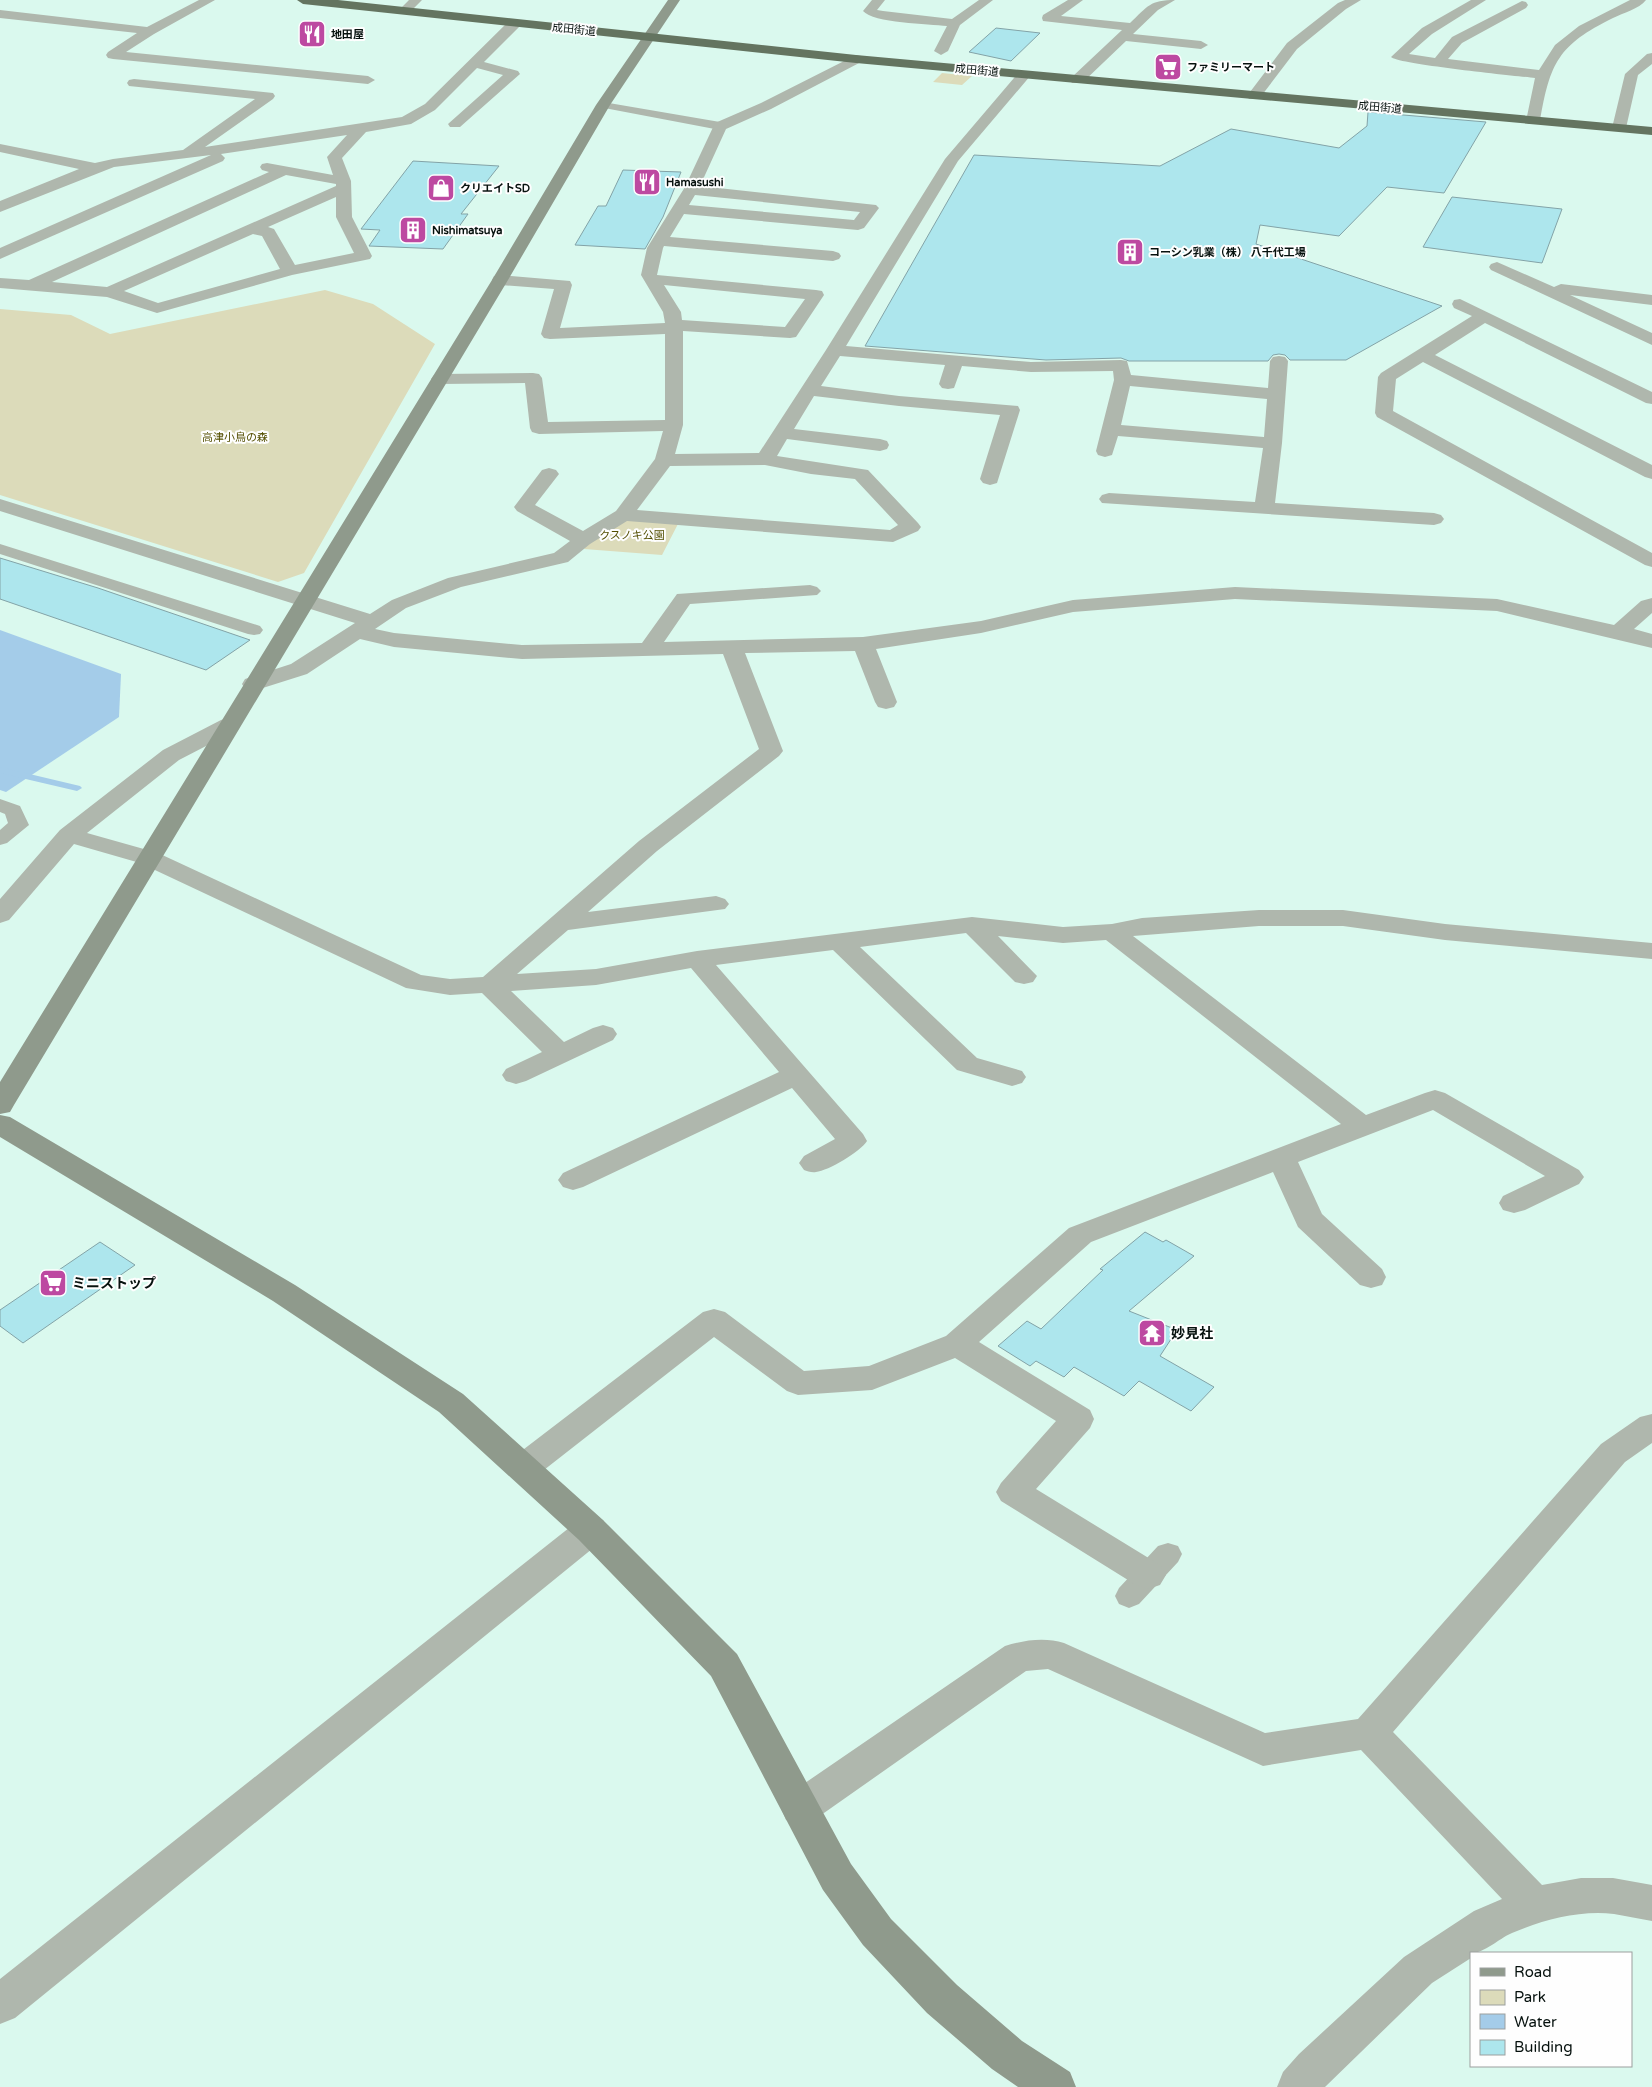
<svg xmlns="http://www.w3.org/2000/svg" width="1652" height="2087" font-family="'Varela Round','Noto Sans JP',sans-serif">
	<rect width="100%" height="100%" fill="#daf9ee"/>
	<path fill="#dcdbba" d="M942 73 972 76 962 85 933 82Z
		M325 290 373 304 435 344 304 573 278 582 0 495V309L71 315 110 334Z
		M624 517 679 522 662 555 584 549 591 540Z"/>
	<path fill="#a4cce9" d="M0 630 121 674 119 717 6 792 0 790Z"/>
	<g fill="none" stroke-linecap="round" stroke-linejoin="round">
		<path fill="#a4cce9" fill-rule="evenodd" d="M0 767 80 786 82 788 77 791 0 773Z"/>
	</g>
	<path fill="#ade6ed" stroke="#83a3a7" d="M996 28 1040 33 1011 61 969 52Z
		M1368 112 1486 122 1444 193 1387 187 1339 236 1260 225 1256 244 1442 306 1346 360H1290L1285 355 1279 354 1273 355 1268 361H1129L1121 358 1046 360 865 346 974 155 1160 166 1231 129 1339 148 1367 126Z
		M413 161 499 166 461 214H468L443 249 369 246 380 230 361 229Z
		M623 170 681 172 663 217 645 249 575 245 598 206H606Z
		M1452 197 1562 209 1542 263 1423 247Z
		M0 558 98 588 250 640 206 670 0 599Z
		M1145 1232 1163 1242 1166 1240 1194 1256 1129 1311 1177 1330 1160 1356 1214 1387 1191 1411 1139 1381 1124 1396 1074 1367 1064 1377 1036 1361 1030 1366 998 1346 1027 1321 1041 1329 1103 1270 1100 1269Z
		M100 1242 135 1265 23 1343 0 1326V1310Z"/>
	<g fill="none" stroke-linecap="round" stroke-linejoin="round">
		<path fill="#afb7ad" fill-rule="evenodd" d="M603 102 720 122 726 126 720 130 599 107 597 105Z
			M0 544 260 626 263 630 260 634 254 635 248 634 0 554Z
			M0 799 20 806 29 825 7 843 0 845V830L8 823 5 814 0 812Z
			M1168 1543 1178 1546 1182 1554 1178 1562 1139 1604 1129 1608 1119 1604 1115 1596 1119 1588 1158 1546Z"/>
		<path fill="#afb7ad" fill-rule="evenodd" d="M199 0H215L154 34 126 52 368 76 375 80 368 84 113 59 108 58 106 55 108 52 137 33 0 18V10L147 27Z
			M409 0H422L408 14H400L398 11Z
			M872 0H885L877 10 883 11 952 19 979 0H993L960 25 948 51 941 55 934 51 947 26C929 24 873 23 863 11Z
			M1068 0H1083L1061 16 1130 23C1148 6 1150 0 1175 0L1158 10 1133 34 1201 41 1208 45 1201 49 1126 41 1082 83H1072L1070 80 1072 77 1122 30 1043 21 1042 18 1043 15Z
			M1345 0H1361L1346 9 1297 49 1259 99H1249L1247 96 1287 43 1338 3Z
			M1471 0H1486L1432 34 1409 54 1435 58 1452 37 1522 1 1526 2 1528 5 1526 8 1462 43 1448 59 1539 70 1555 45 1579 26 1630 0H1646C1639 9 1623 13 1613 18 1558 45 1550 63 1540 121L1538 124H1528L1526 121 1535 78C1516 76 1397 64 1391 57L1422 28Z
			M515 19 521 23 520 26 484 62 518 71 520 74 460 127H450L448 124 503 75 477 68 435 110 411 124 366 132 342 158 351 181 352 217 372 256 370 259 292 275 157 313 107 297 0 288V278L29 280 269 172 262 170 260 167 262 164 267 163 333 175 327 157 347 135 221 154 225 158 223 161 0 259V248L211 155 114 167 0 212V201L79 169 0 152V144L95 163 113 159 183 150 255 99 129 86 127 83 129 80 134 79 273 93 275 96 273 99 205 147 402 117 425 104 510 20ZM286 175 336 184V186L107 287 52 282ZM336 197V217L354 253 295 265 274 229 268 227ZM253 234 262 236 280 269 158 303 124 291Z
			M1652 53V64L1638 75 1626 128 1624 131H1614L1612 128 1625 74 1647 54Z
			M856 55 861 56 863 59 861 62 771 109 726 129 700 186 876 205 879 208 864 228 858 230 684 214 670 237 833 251 839 253 841 256 839 259 833 261 664 246 663 248 657 275 816 290 822 291 824 295 796 337 790 338 683 331V425L675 454 759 453 826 350 945 159 1019 72 1024 71 1031 75 958 161 846 346 1031 362 1121 360 1127 361 1131 375 1268 388 1270 361 1273 357 1279 356 1285 357 1288 361 1282 443 1275 503 1434 513 1441 515 1444 519 1441 523 1434 525 1102 503 1099 499 1102 495 1109 493 1255 502 1263 448 1118 436 1112 455 1105 457 1098 455 1096 451 1114 380 1113 371 1031 372 962 366 954 388 948 389 942 388 939 384 945 365 840 356 821 386 899 396 1018 406 1020 410 997 483 990 485 983 483 980 479 1000 415 899 406 814 396 794 429 880 439 887 441 889 445 887 449 880 451 787 439 777 456 868 470 918 523 921 527 918 531 893 542 627 521 590 544 568 562 461 587 406 608 375 629 394 633 522 645 642 643 677 594 810 585 817 587 821 591 817 595 690 604 664 642 863 637 981 621 1073 600 1235 587 1497 599 1614 625 1641 601 1652 598V613L1634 629 1652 634V648L1497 611 1235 599 1073 612 981 633 876 649 897 702 894 707 886 709 878 707 875 702 855 651 745 653 783 751 779 756 657 851 588 912 716 896 725 899 729 904 725 909 568 930 517 974 596 969 697 951 972 917 1063 927 1112 924 1142 918 1259 910H1343L1445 924 1652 943V959L1445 940 1343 926H1259L1133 936 1366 1115 1425 1093 1435 1090 1445 1093 1579 1170 1584 1177 1579 1184 1525 1210 1514 1213 1503 1210 1499 1203 1503 1196 1545 1176 1433 1110 1298 1162 1322 1214 1382 1269 1386 1277 1382 1285 1371 1288 1360 1285 1298 1227 1273 1172 1091 1242 979 1342 1090 1410 1094 1419 1090 1428 1036 1489 1160 1565 1166 1575 1160 1585 1148 1589 1136 1585 1001 1501 996 1492 1001 1483 1056 1421 955 1358 872 1390 798 1395 787 1391 714 1337 535 1477 523 1481 511 1477 506 1468 511 1459 703 1312 714 1309 725 1312 804 1371 869 1366 946 1336 1069 1228 1341 1124 1106 940 1063 943 998 936 1037 976 1033 982 1024 984 1015 982 966 933 860 947 977 1058 1022 1071 1026 1077 1022 1083 1012 1086 957 1070 833 950 716 965 863 1134 867 1141C861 1151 828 1171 816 1172 812 1173 807 1171 804 1170L799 1163 804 1156 835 1139 792 1088 583 1187 573 1190 563 1187 558 1180 563 1173 779 1072 691 968 596 985 511 991 564 1042 593 1028 603 1025 613 1028 617 1034 613 1040 526 1081 516 1084 506 1081 502 1075 506 1069 542 1052 482 993 450 995 406 988 140 863 74 844 9 920 0 923V899L60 830 163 750 221 720 229 718 237 720 240 725 237 730 179 760 87 833 158 853 421 975 450 979 483 977 639 841 759 749 723 654 522 659 394 647 360 639 307 674 253 691 245 689 242 684 245 679 291 664 355 623 0 511V499L370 614 392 600 448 578 554 553 570 541 517 511 514 507 542 470 549 468 556 470 559 474 535 505 583 531 616 511 655 459 663 431 539 434 532 432 530 428 525 383 440 384 434 383 431 379 434 375 440 374 533 373 539 374 542 378 548 422 665 420V334L550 339 544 338 541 334 554 289 500 285 494 284 492 280 494 276 500 275 570 281 572 285 560 328 665 323 663 312 641 275 647 248 685 187 715 123 761 103ZM695 195 860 212 854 220 689 205ZM664 285 805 299 785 327 682 320 681 312ZM1130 386 1267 399 1264 437 1121 425ZM765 465 811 474 855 479 898 525 890 530 637 510 670 466Z
			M1497 262 1554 287 1561 284 1652 295V305L1570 295 1652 333V345L1491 270 1489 267 1491 264Z
			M1460 299 1652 392V404L1646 403 1485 323 1435 355 1652 465V479L1645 477 1423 362 1396 379 1393 411 1652 553V567L1645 565 1377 417 1375 413 1378 377 1381 373 1472 316 1454 308 1452 304 1454 300Z
			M1652 1414V1443L1625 1462 1393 1732 1542 1885 1581 1878H1613L1652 1885V1921C1639 1919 1627 1916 1614 1914 1579 1910 1543 1920 1512 1933 1498 1939 1485 1953 1471 1953V1958L1432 1983 1325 2087H1277L1283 2072 1299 2054 1404 1957 1474 1911 1502 1899 1361 1750 1263 1766 1048 1669 1026 1671 814 1820 800 1825 786 1820 781 1808 786 1796 1005 1646C1024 1640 1045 1637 1064 1643L1265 1733 1358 1719 1601 1444 1640 1417Z
			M591 1516 603 1520 608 1530 603 1540 15 2018 0 2024V1979L579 1520Z"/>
		<path fill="#8f9a8c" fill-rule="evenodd" d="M668 0H680L610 105 508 280 14 1105 10 1112 0 1114V1082L492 280 596 105Z
			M0 1115 10 1117 295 1285 463 1394 603 1520 737 1654 851 1864 891 1919 957 1985 1022 2041 1070 2072 1076 2087H1018L992 2069 927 2013 863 1945 823 1890 711 1676 579 1540 439 1412 273 1301 0 1137Z"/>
		<path fill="#647460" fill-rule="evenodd" d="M297 0H338L856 55 1652 127V135L856 63 303 4Z"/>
	</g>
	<defs>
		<g id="restaurant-square" transform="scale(1.4375)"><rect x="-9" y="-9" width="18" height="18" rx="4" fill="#bd49a1" stroke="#fefefe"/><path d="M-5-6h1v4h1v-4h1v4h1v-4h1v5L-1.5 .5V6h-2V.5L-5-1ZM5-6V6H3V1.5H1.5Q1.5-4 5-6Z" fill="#fff"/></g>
		<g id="supermarket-square" transform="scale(1.4375)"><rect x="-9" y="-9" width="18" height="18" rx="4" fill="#bd49a1" stroke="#fefefe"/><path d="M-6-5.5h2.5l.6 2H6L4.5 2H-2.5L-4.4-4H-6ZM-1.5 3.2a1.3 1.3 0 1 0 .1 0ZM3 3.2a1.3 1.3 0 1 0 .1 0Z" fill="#fff"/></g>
		<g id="shop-square" transform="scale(1.4375)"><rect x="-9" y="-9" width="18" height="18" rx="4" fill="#bd49a1" stroke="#fefefe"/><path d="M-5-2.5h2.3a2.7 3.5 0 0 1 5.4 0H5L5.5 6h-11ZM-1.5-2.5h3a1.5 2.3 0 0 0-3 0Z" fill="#fff"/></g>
		<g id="building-square" transform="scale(1.4375)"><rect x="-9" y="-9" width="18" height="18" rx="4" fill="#bd49a1" stroke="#fefefe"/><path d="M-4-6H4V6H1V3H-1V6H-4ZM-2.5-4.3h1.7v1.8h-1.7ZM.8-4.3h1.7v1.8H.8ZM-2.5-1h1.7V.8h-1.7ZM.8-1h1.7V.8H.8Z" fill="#fff"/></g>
		<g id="temple-square" transform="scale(1.4375)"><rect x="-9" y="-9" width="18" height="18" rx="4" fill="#bd49a1" stroke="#fefefe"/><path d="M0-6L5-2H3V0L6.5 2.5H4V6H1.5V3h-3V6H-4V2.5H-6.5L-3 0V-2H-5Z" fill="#fff"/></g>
	</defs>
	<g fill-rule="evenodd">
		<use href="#restaurant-square" x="312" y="34"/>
		<use href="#supermarket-square" x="1168" y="67"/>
		<use href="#restaurant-square" x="647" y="182"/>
		<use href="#shop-square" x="441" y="188"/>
		<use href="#building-square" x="413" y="230"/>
		<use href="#building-square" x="1130" y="252"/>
		<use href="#supermarket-square" x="53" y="1283"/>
		<use href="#temple-square" x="1152" y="1333"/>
	</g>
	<g text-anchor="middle" stroke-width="4" stroke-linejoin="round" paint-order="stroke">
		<g font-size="11" fill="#06110e" stroke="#fefefe">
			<text transform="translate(574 29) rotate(6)" y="4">成田街道</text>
			<text transform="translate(977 70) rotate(5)" y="4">成田街道</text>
			<text transform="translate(1380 107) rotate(5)" y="4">成田街道</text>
		</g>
		<g font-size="11" font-weight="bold" fill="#06110e" stroke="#fefefe" text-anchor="start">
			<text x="331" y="38">地田屋</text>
			<text x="1187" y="71">ファミリーマート</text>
			<text x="666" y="186">Hamasushi</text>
			<text x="460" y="192">クリエイトSD</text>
			<text x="432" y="234">Nishimatsuya</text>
			<text x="1149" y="256">コーシン乳業（株） 八千代工場</text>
		</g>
		<g font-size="11" fill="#544f02" stroke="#fefefe">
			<text x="235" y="441">高津小鳥の森</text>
			<text x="632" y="539">クスノキ公園</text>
		</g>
		<g font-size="14" font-weight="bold" fill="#06110e" stroke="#fefefe" text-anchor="start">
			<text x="72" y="1288">ミニストップ</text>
			<text x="1171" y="1338">妙見社</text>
		</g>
	</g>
	<rect x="1470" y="1952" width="162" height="115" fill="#fefefe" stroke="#9b9f9e"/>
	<rect x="1480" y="1968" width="25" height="8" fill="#8f9a8c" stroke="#9b9f9e"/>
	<text x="1514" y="1977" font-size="15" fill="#06110e">Road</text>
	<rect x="1480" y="1990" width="25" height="15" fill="#dcdbba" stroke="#9b9f9e"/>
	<text x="1514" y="2002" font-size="15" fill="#06110e">Park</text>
	<rect x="1480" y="2014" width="25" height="15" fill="#a4cce9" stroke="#9b9f9e"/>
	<text x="1514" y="2027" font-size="15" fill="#06110e">Water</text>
	<rect x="1480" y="2040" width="25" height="15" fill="#ade6ed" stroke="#9b9f9e"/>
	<text x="1514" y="2052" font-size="15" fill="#06110e">Building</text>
</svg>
